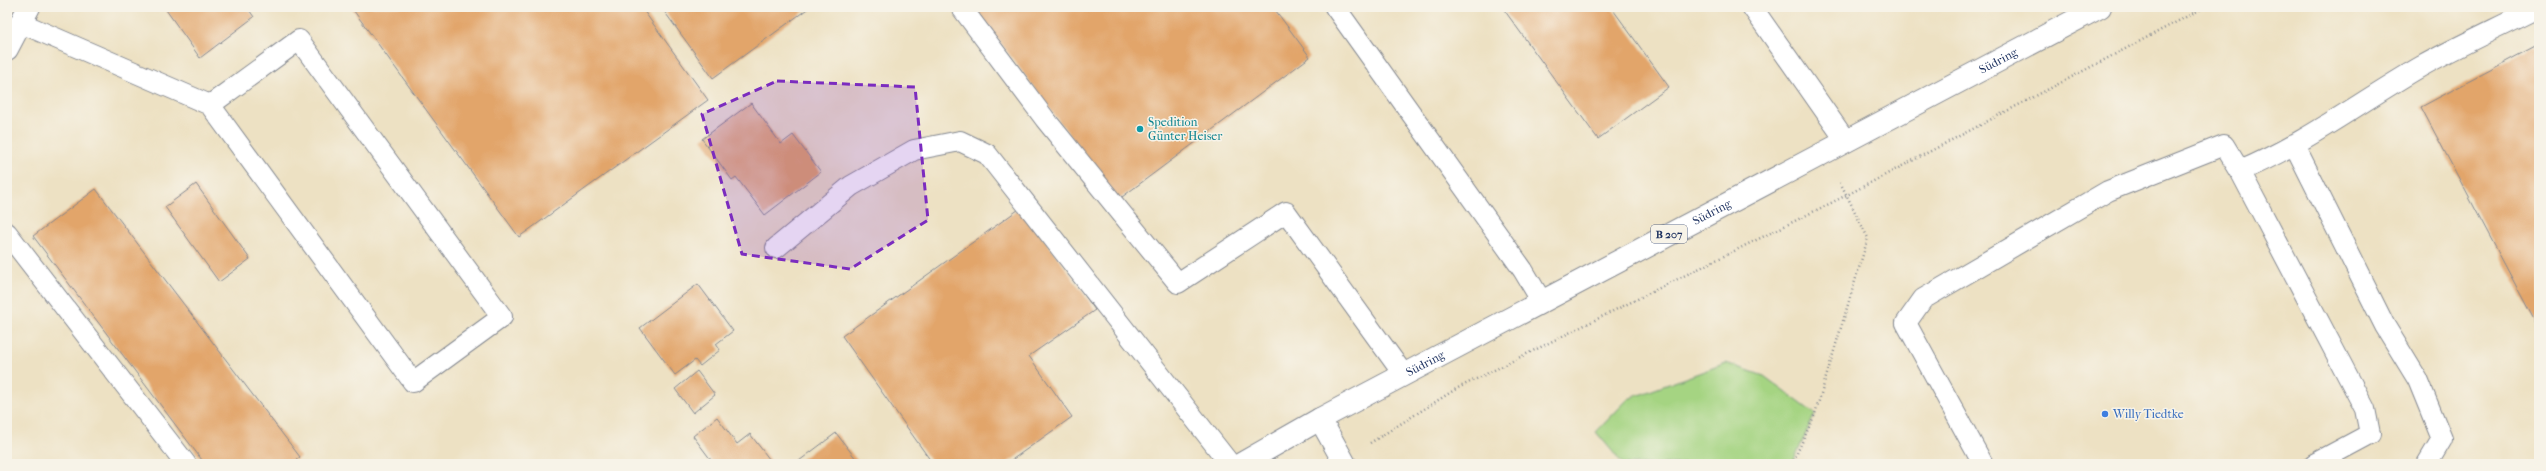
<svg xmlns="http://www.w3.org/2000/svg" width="2546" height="471" font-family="'IM FELL French Canon',serif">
	<rect width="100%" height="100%" fill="#f7f3e8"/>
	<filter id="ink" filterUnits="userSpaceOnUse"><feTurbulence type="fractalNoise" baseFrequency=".025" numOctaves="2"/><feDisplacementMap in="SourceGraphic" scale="8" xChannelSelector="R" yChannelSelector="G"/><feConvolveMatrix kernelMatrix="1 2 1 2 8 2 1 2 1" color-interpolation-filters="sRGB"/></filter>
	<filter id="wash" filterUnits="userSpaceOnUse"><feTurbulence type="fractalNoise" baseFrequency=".012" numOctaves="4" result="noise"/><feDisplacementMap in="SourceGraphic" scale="16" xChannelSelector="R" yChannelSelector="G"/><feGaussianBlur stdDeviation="0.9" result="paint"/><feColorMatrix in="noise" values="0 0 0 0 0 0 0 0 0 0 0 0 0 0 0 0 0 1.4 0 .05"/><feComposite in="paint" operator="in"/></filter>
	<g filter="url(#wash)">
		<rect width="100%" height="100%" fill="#ede1c3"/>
		<path fill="#a5d482" stroke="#608270" d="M1726 363 1764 376 1815 414 1792 464H1623L1596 432 1628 399Z"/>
		<g id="blocks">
			<path fill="#e2a56b" d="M164 7H247L254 17 200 58Z
				M351 7H641L708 100 519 237Z
				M661 7H810L713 78Z
				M974 7H1273L1310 57 1118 200Z
				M1502 7H1611L1669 87 1598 139Z
				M2539 44V329L2421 107Z
				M751 103 781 144 793 135 821 172 765 215 736 177 732 180 702 139Z
				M196 184 250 259 219 282 165 207Z
				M96 189 300 457 291 464H205L33 236Z
				M1022 207 1095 310 1029 356 1072 417 1006 464H933L842 336Z
				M698 284 733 331 716 344 720 350 700 366 695 360 675 375 640 328Z
				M697 371 715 395 693 413 675 389Z
				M717 417 737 444 750 434 773 464H714L693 436Z
				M836 433 860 464H795Z"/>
		</g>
	</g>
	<g filter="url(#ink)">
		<use href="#blocks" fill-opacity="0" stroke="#848890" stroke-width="1"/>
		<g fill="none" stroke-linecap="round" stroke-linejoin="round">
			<g stroke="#848890" stroke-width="22">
				<path id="service" d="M961 7 1045 119 1178 283 1286 212 1404 375
					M1335 7 1523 270 1542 302
					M1752 7 1846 141
					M21 23 210 105 413 382 502 317 299 40 210 105
					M2294 144 2385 326 2418 380 2442 439 2427 464
					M2240 171C2305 144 2361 101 2422 66 2460 45 2500 27 2539 7
					M7 233 186 464
					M776 248 851 186 914 150 960 141 987 154 1230 464
					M1983 464 1906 323 1923 299 2108 191 2224 145 2240 171 2365 409 2370 434 2314 464"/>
			</g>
			<g stroke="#848890" stroke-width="24">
				<path id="minor" d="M7 49 29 7
					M1320 419 1345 464"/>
			</g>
			<g stroke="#848890" stroke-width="24">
				<g id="primary">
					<path id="s1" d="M1241 464 1320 419 2100 7"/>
				</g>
			</g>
			<path stroke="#848890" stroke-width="2.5" stroke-dasharray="1 3" stroke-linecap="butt" d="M1370 443 1456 389 1847 195 2205 7
				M1792 464 1815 414 1868 238 1839 180"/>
			<use href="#service" stroke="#fff" stroke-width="20"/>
			<use href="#minor" stroke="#fff" stroke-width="22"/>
			<use href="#primary" stroke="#fff" stroke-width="22"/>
		</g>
	</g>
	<path fill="#7b2cbf" fill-opacity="0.2" stroke="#7b2cbf" stroke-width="3" stroke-dasharray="8 5" stroke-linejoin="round" d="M777 81 915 87 928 220 850 269 742 254 702 114Z"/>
	<circle fill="#0f9aa8" stroke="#f7f3e8" stroke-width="1.5" cx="1140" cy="129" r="4"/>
	<circle fill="#3f7fe0" stroke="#f7f3e8" stroke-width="1.5" cx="2105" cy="414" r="4"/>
	<g text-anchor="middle" stroke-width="3" stroke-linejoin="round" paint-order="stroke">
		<rect fill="#f7f3e8" stroke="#5d6a87" stroke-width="1" x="1651" y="225" width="36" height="18" rx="3"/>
		<g font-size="11" font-weight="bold" fill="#1b2f5e">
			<text x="1669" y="238">B 207</text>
		</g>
		<g font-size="12" fill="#1b2f5e" stroke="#f7f3e8">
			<text dy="4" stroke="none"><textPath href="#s1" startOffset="858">Südring</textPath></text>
			<text dy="4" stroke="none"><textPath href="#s1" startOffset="534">Südring</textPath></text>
			<text dy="4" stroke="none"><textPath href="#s1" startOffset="210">Südring</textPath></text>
		</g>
		<g font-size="12" fill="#0d838f" stroke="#f7f3e8" text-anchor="start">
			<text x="1148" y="126">Spedition<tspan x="1148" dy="14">Günter Heiser</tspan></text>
		</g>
		<g font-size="12" fill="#366cbe" stroke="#f7f3e8" text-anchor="start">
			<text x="2113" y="418">Willy Tiedtke</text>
		</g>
	</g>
	<rect width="2546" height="471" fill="none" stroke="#f7f3e8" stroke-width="24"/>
</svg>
